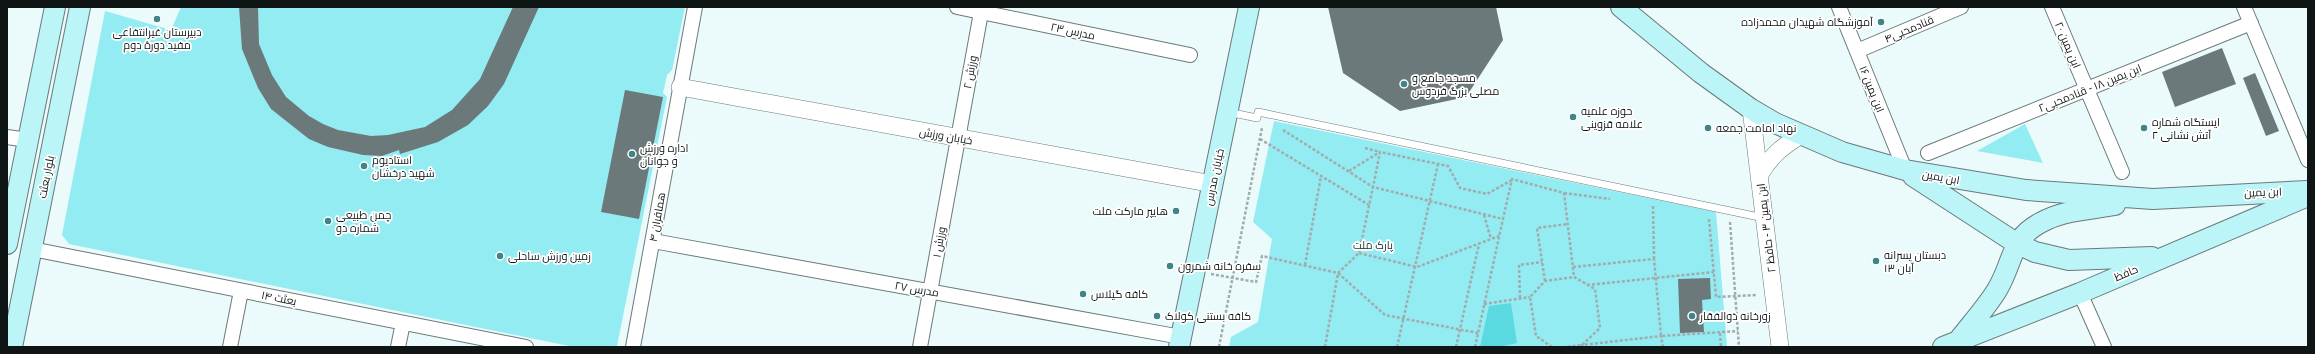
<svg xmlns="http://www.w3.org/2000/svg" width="2315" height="354" font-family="Roboto,Cairo,sans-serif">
	<rect width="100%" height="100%" fill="#ebfafb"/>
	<path fill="#93ecf1" d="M181 7H685L672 70 667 75 663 93 667 97 617 346 574 347 69 244 62 235 105 11 171 30Z
		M1274 121 1716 212 1727 347H1229L1231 337 1258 322 1272 239 1253 222Z
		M2025 124 2043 163 1977 151Z"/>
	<path fill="#5bd9e0" d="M1511 303 1517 343 1500 347H1480L1489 306Z"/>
	<path fill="#6c797a" d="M239 7H258L259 44 272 75 286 97 309 116 323 124 338 130 371 136 388 135 425 127 452 110 480 79 513 7H539L504 84 488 106 468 125 438 142 400 154 399 150 382 156 363 155 328 147 309 139 271 109 258 88 242 49Z
		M1328 7H1496L1503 40 1466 97 1400 111 1343 73Z
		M2222 48 2236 84 2175 107 2162 72Z
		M2255 73 2279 131 2266 136 2243 78Z
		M625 90 663 97 639 219 601 212Z
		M1710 278 1711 299 1702 300 1704 332 1680 333 1678 279Z"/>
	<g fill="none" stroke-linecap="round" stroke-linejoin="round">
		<g stroke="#6c797a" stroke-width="8">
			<path id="service" d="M1228 112 1257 118 1258 112 1764 218"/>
		</g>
		<g stroke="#6c797a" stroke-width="16">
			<path id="minor" d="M957 7 1190 55
				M1839 7 1905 170
				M2052 7 2122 172
				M2244 7 2308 160
				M1857 51 1961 7
				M7 137 28 140
				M1928 153 2251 23
				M653 241 1181 337
				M32 249 526 347
				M2080 293 2104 347
				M230 347 241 291
				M398 347 403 323
				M633 347 695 7
				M920 347 982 7"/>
		</g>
		<g stroke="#6c797a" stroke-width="18">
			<path id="tertiary" d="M680 87 1213 184
				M1751 109 1780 347
				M1759 176C1769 157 1783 146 1801 135"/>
		</g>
		<g stroke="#6c797a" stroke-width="22">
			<path id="secondary" d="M1621 7 1701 73 1751 109 1775 123 1842 152 1905 170 2026 190 2153 199 2308 191
				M1913 176 2016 243 2035 252 2069 260 2152 257
				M7 244 55 7
				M1958 341C1971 324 1986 308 1997 290 2015 260 2009 237 2046 220 2067 210 2093 209 2115 205
				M12 347 80 7
				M1179 347 1249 7
				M1943 347 2080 293 2308 196"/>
		</g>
		<path stroke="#a0acad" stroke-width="2.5" stroke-dasharray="3 2" stroke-linecap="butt" d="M1283 130 1373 187 1380 152 1448 166 1460 188 1487 194 1512 180
			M1260 139 1369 205
			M1365 148 1380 152
			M1349 171 1380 152
			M1564 193 1610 199
			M1653 206 1654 259
			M1484 215 1491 239
			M1709 219 1716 297 1757 295
			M1730 222 1739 347
			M1359 253 1417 267 1499 236
			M1305 265 1321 176
			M1573 267 1654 259 1661 336 1738 331
			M1338 273 1385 315 1478 333
			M1211 274 1256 282 1262 256 1338 273 1359 253 1373 187 1503 219 1512 179 1564 193 1574 277
			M1545 281 1537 228 1568 224
			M1587 285 1714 272
			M1520 298 1519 265 1542 262
			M1484 304 1530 297
			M1720 333 1721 347
			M1219 347 1262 128
			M1325 347 1338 273
			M1397 347 1438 164
			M1456 347 1479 244
			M1475 347 1503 219
			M1552 347 1536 336 1530 297 1545 281 1574 277 1595 289 1600 328 1582 345 1565 347
			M1582 347V345L1661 336 1663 347"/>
		<use href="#service" stroke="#fff" stroke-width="7"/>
		<use href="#minor" stroke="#fff" stroke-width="14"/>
		<use href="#tertiary" stroke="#fff" stroke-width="17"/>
		<use href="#secondary" stroke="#bbf5f8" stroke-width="20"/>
	</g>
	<g fill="#3d8589" stroke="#fff" stroke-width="1.5">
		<circle cx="157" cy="19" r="4"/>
		<circle cx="1881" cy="22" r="4"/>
		<circle cx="1404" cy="84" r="4"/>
		<circle cx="1573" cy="117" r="4"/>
		<circle cx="1708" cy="128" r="4"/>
		<circle cx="2144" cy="128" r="4"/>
		<circle cx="632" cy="154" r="4"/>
		<circle cx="364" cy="166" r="4"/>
		<circle cx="1176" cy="211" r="4"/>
		<circle cx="328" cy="221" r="4"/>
		<circle cx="500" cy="256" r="4"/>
		<circle cx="1876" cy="261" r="4"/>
		<circle cx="1170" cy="266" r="4"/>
		<circle cx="1083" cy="294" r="4"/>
		<circle cx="1157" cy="316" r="4"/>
		<circle cx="1692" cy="316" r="4"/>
	</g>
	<g text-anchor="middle" stroke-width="3.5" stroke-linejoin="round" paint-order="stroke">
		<g font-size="11" fill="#0f1415" stroke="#fff" text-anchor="start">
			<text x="1873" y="26" text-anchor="end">آموزشگاه شهیدان محمدزاده</text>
			<text x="157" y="36" text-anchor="middle">دبیرستان غیرانتفاعی<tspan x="157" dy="13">مفید دورهٔ دوم</tspan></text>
			<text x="1412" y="82">مسجد جامع و<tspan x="1412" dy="13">مصلی بزرگ فردوس</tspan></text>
			<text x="1581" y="115">حوزه علمیه<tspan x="1581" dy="13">علامه قزوینی</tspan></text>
			<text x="2152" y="126">ایستگاه شماره<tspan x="2152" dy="13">۲ آتش نشانی</tspan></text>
			<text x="1716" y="132">نهاد امامت جمعه</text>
			<text x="640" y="152">اداره ورزش<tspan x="640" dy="13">و جوانان</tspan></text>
			<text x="372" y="164">استادیوم<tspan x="372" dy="13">شهید درخشان</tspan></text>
			<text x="1168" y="215" text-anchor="end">هایپر مارکت ملت</text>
			<text x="336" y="219">چمن طبیعی<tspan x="336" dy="13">شماره دو</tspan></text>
			<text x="1884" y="259">دبستان پسرانه<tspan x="1884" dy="13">۱۳ آبان</tspan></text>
			<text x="508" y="260">زمین ورزش ساحلی</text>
			<text x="1178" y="270">سفره خانه شمرون</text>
			<text x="1091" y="298">کافه گیلاس</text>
			<text x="1165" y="320">کافه بستنی کولاک</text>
			<text x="1700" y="320">زورخانه ذوالفقار</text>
		</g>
		<g font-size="11" fill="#0f1415" stroke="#fff">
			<text transform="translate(1909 29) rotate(-23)" y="4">قنادمحبی۴</text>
			<text transform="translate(1073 31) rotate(12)" y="4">مدرس ۲۳</text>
			<text transform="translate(2068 45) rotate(67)" y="4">ابن یمین ۲۰</text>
			<text transform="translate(970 72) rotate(-80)" y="4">ورزش ۲</text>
			<text transform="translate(2090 88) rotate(-22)" y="4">ابن یمین ۱۸ - قنادمحبی۲</text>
			<text transform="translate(1872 89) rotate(68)" y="4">ابن یمین ۱۶</text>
			<text transform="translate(946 136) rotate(10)" y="4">خیابان ورزش</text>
			<text transform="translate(46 177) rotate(-79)" y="4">بلوار بعثت</text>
			<text transform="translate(1214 177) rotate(-78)" y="4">خیابان مدرس</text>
			<text transform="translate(1941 177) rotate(10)" y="4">ابن یمین</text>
			<text transform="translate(2263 192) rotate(-2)" y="4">ابن یمین</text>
			<text transform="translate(657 217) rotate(-80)" y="4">همافران ۴</text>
			<text transform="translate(1766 228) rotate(-97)" y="4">ابن یمین ۳ - حافظ ۲</text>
			<text transform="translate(939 242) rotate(-80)" y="4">ورزش ۱</text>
			<text transform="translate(2126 273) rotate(-23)" y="4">حافظ</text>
			<text transform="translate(917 289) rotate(10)" y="4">مدرس ۲۷</text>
			<text transform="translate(279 298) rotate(11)" y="4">بعثت ۱۴</text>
		</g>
		<g font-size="11" fill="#192f30" stroke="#fff">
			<text x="1373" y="249">پارک ملت</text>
		</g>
	</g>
	<rect width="2315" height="354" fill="none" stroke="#0f1415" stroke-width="16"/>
</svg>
